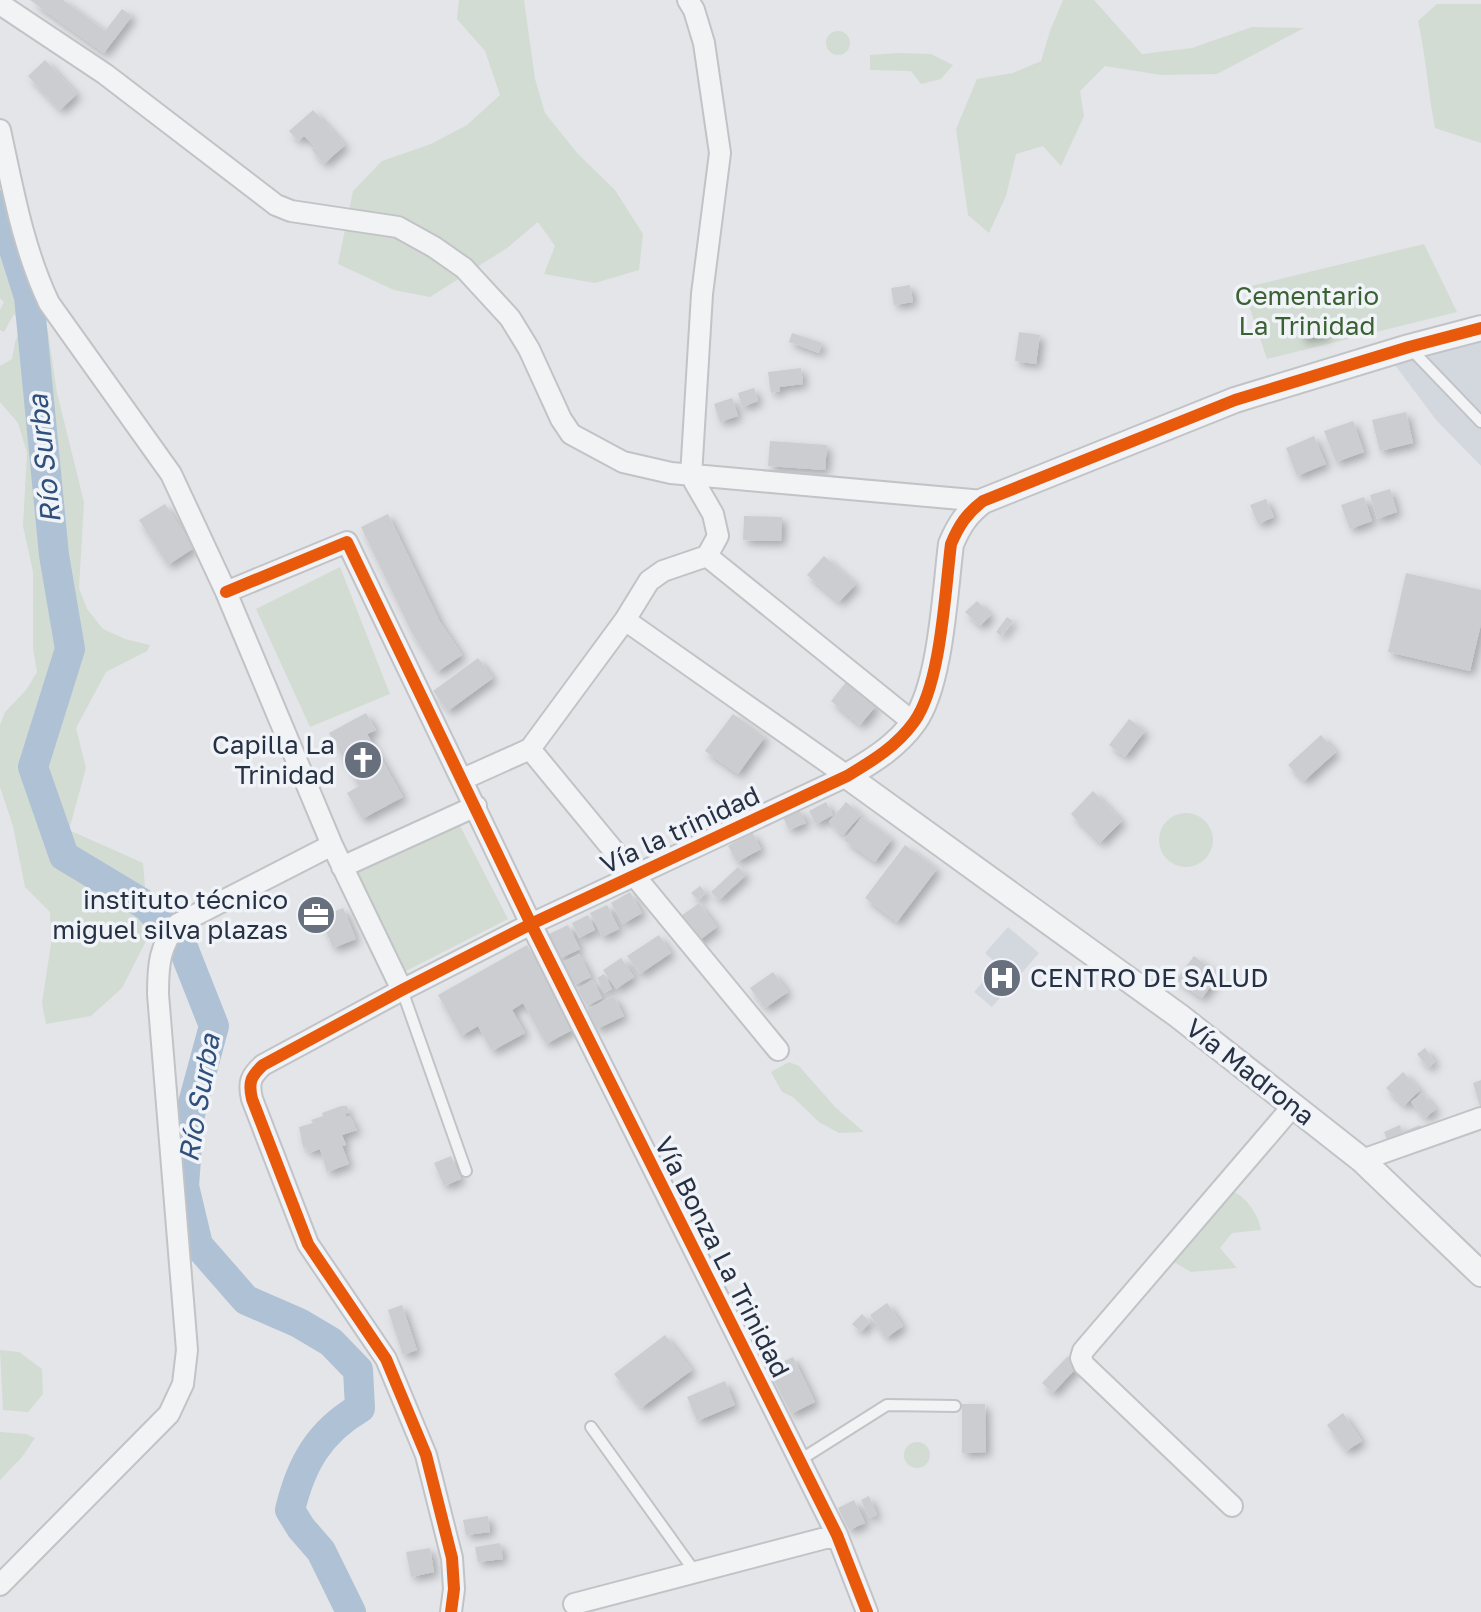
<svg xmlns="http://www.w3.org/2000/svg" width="1481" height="1612" font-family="'Golos Text',sans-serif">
	<defs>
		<filter id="shadow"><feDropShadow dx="4.5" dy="4.5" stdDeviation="4" flood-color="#0004"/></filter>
	</defs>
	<rect width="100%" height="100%" fill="#e3e5e8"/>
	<path fill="#d3d8df" d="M1481 340V466L1437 421 1392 361Z
		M1008 927 1039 953 992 1007 974 992 998 965 985 953Z"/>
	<path fill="#d3dcd3" d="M459 0H524L535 79 545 113 578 154 615 190 643 234 639 270 595 283 544 274 555 246 538 222 507 248 430 297 394 290 338 264 353 191 382 161 431 144 467 125 500 95 485 51 457 19Z
		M1063 0H1094L1142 54 1192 48 1252 27 1304 28 1217 74 1161 75 1105 66 1080 91 1084 116 1061 166 1043 146 1016 154 1006 196 989 233 968 215 956 129 977 79 1013 73 1041 61 1050 31Z
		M1437 4H1481V143L1435 128C1428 92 1426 57 1418 21Z
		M826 43a12 12 0 1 1 24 0a12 12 0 1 1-24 0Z
		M899 53 931 54 953 65 941 79 921 84 911 71 870 70V55Z
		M9 195 21 249 48 331 57 393 84 502 79 588 87 609 103 629 125 639 150 645 147 651 106 672 76 728 86 768 69 830 143 863 149 935 122 988 91 1016 46 1024 42 1003 51 944 50 912 25 887 13 826 0 787V725L5 712 26 690 37 672 33 648V572L23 526 27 453 18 423 0 402V366L12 359 15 342 22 324 14 314 4 332 0 330V310L4 302 0 298V201Z
		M1424 244 1457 312 1267 359 1243 288Z
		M340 567 390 694 310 727 256 609Z
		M1159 840a27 27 0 1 1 54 0a27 27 0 1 1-54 0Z
		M457 820 508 919 402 973 351 875Z
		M789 1062 799 1066 835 1107 864 1132 839 1133 819 1122 793 1097 782 1092 771 1072Z
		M1221 1186C1242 1192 1257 1209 1261 1230L1232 1233 1220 1248 1237 1268 1191 1272 1174 1262V1243Z
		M0 1350 19 1352 42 1369 43 1394 28 1412 3 1410Z
		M0 1432 26 1434 35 1438 22 1457 0 1480Z
		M904 1455a13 13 0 1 1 26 0a13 13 0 1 1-26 0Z"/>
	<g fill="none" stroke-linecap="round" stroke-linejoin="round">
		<path stroke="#afc1d5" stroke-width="30" d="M0 205 29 297 54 555 70 649 33 767 64 856 147 906 182 945 214 1026 189 1118 184 1186 198 1245 246 1300 299 1323 331 1342 358 1370 360 1408C319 1432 301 1464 290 1510L301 1528 321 1551 351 1612"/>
	</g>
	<path fill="#cbcdd1" filter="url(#shadow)" d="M30 0H63L105 31 122 9 132 16 104 53Z
		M45 60 77 94 60 110 28 76Z
		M313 110 345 145 324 164 312 150 315 147 304 136 298 141 289 131Z
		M910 285 913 302 894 305 891 288Z
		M1324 321 1326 336 1301 339 1299 324Z
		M1019 332 1040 335 1036 364 1015 361Z
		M792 333 822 343 819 353 789 342Z
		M801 368 803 384 779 387 780 391 771 393 768 372Z
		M754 388 758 401 742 407 738 393Z
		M732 398 738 416 720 422 714 404Z
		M1406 412 1413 443 1380 451 1372 420Z
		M1353 421 1364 452 1336 462 1324 431Z
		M1314 436 1326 464 1297 476 1286 448Z
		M770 441 827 445 825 470 768 466Z
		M1390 489 1397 512 1377 519 1370 495Z
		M1364 497 1372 521 1350 529 1341 505Z
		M1266 499 1274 517 1258 524 1250 505Z
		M165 504 194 548 168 565 139 520Z
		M388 514 440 622 462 655 437 672 413 635 361 527Z
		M744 516 782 517 781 541 743 540Z
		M824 556 856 584 839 602 807 575Z
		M1406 573 1481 590V624L1470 671 1388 652Z
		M977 601 991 615 980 626 965 612Z
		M1007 617 1013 621 1001 636 996 632Z
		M478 658 493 678 448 711 433 691Z
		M846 682 876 706 860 725 831 701Z
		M366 713 376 730 367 734 403 797 362 819 347 793 359 786 329 733Z
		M733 714 765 737 738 774 705 751Z
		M1129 719 1145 731 1125 757 1109 745Z
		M1321 735 1336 752 1304 781 1288 765Z
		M1093 791 1122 821 1100 843 1071 814Z
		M826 802 833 815 816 824 809 811Z
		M846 802 861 815 843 835 829 822Z
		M799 809 806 823 789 830 783 817Z
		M862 817 892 839 875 862 844 840Z
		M752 832 761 849 737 862 728 846Z
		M905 845 937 869 897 922 865 898Z
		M738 867 746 875 719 900 711 892Z
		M700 886 706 893 698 900 691 893Z
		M630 892 642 913 623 924 611 903Z
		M699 903 717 927 696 943 677 919Z
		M607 905 619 929 602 937 590 913Z
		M343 908 356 939 333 948 320 917Z
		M588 915 595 930 579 938 572 923Z
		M568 925 580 949 559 959 547 935Z
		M659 935 671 953 640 974 627 956Z
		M527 945 574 1029 546 1044 523 1003 512 1010 525 1033 492 1051 478 1026 461 1036 438 995Z
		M579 954 591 977 574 985 563 962Z
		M1194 956 1219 975 1202 998 1176 980Z
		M621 958 634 977 616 989 603 970Z
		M773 972 788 992 765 1008 750 988Z
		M604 974 612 989 604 993 597 978Z
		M592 980 602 998 587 1006 577 989Z
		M614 996 624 1016 597 1029 587 1009Z
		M1425 1048 1435 1062 1428 1068 1417 1054Z
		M1403 1072 1420 1090 1404 1106 1386 1088Z
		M1481 1080V1106H1480L1473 1083Z
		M1422 1093 1436 1109 1425 1118 1411 1102Z
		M341 1106H347L349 1112 345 1113 346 1117 350 1116 357 1130 342 1135 346 1145 342 1146 349 1164 327 1172 320 1149 309 1153 306 1147H303L299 1127 313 1123 311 1120 323 1116 322 1113Z
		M1400 1125 1402 1132 1420 1125 1423 1131 1389 1145 1384 1132Z
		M451 1156 461 1179 444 1186 434 1163Z
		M887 1303 903 1326 886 1338 870 1315Z
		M402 1305 417 1350 403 1355 388 1310Z
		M862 1314 870 1322 861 1332 852 1324Z
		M665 1335 692 1370 641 1408 614 1374Z
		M1068 1356 1078 1366 1053 1393 1042 1383Z
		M793 1357 815 1402 791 1414 768 1369Z
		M725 1381 735 1405 697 1421 687 1397Z
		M962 1404H985L986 1452 962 1453Z
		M1343 1413 1362 1441 1346 1451 1327 1425Z
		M869 1496 877 1515 869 1518 861 1500Z
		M854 1500 865 1523 849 1530 838 1508Z
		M488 1516 490 1532 466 1535 463 1520Z
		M500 1543 503 1559 478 1562 475 1547Z
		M430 1548 434 1572 411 1577 406 1552Z"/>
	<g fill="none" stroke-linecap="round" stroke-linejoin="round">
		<g stroke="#c1c3c6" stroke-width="14">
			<path id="service" d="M1410 348 1481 422
				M402 990 466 1171
				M591 1427 695 1572
				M800 1460 887 1405 955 1406"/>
		</g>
		<g stroke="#c1c3c6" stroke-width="24">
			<path id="minor" d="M0 4 105 74 276 205 291 211 398 227 434 247 464 268 510 318 529 349 561 419 571 434 623 462 671 473 983 501
				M0 130C13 190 23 248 49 303L171 474 226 592 332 845 402 990
				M707 556 914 723
				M226 592 347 542 531 924 837 1535 867 1612
				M530 749 778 1050
				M463 779 530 749 625 620 649 581 663 571 707 556 718 536 713 514 691 476 702 294 720 153 704 43 694 10 688 0
				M342 867 476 806
				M1362 1160 1481 1118
				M1232 1506 1084 1365 1081 1358 1083 1351 1293 1106
				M0 1585 169 1414 183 1384 187 1350 158 994C158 967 159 945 178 924L332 845
				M574 1604 837 1535
				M451 1612 454 1589 452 1558 426 1455 386 1359 308 1244 252 1099C248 1082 251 1076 263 1065L402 990 531 924 847 776 625 620"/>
		</g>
		<g stroke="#c1c3c6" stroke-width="28">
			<path id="tertiary" d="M1481 328 1409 347 1235 400 983 501C967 513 959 525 951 544 945 591 941 685 914 722 896 747 872 761 847 776L1179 1016 1362 1160 1481 1274"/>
		</g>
		<use href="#service" stroke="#f2f3f5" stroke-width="10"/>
		<use href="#minor" stroke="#f2f3f5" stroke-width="20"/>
		<use href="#tertiary" stroke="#f2f3f5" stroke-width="24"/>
		<g stroke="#f0f3f8" stroke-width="17">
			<path id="cycleway" d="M226 592 347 542 531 924 837 1535 867 1612
				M451 1612 454 1589 452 1558 426 1455 386 1359 308 1244 252 1099C248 1082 251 1076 263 1065L402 990 531 924 847 776C872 761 896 747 914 722 941 685 945 591 951 544 959 525 967 513 983 501L1235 400 1409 347 1481 328"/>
		</g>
		<use href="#cycleway" stroke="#e8590c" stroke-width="12"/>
	</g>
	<defs>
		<g id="church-disc" transform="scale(2)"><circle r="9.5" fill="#69707d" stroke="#f0f3f8"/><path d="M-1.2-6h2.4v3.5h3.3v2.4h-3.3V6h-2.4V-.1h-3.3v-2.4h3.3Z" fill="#fff"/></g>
		<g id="office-disc" transform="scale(2)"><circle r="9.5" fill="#69707d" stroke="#f0f3f8"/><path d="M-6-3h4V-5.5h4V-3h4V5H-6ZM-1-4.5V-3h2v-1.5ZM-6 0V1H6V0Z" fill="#fff"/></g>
		<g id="hospital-disc" transform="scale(2)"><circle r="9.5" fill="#69707d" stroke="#f0f3f8"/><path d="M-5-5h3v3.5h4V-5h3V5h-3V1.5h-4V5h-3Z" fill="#fff"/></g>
	</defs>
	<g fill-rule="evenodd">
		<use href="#church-disc" x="363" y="760"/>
		<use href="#office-disc" x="316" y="915"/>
		<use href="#hospital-disc" x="1002" y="978"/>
	</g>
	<g text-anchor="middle" stroke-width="7" stroke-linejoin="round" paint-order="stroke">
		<g font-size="26" fill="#3b6133" stroke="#f0f3f8">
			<text x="1307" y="305">Cementario<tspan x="1307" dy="30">La Trinidad</tspan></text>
		</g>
		<g font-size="26" fill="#273144" stroke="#f0f3f8" text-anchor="end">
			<text x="335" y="754">Capilla La<tspan x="335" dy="30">Trinidad</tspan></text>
			<text x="288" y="909">instituto técnico<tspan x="288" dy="30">miguel silva plazas</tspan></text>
			<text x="1030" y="987" text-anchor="start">CENTRO DE SALUD</text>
		</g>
		<g font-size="26" fill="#273144" stroke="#f0f3f8">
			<text transform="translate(680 830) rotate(-25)" y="9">Vía la trinidad</text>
			<text transform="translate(1250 1072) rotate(38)" y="9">Vía Madrona</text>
			<text transform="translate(722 1257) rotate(63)" y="9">Vía Bonza La Trinidad</text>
		</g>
		<g font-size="28" font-style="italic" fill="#2e507b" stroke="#f0f3f8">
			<text transform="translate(44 459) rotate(-96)" y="10">Río Surba</text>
			<text transform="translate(199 1098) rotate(-80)" y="10">Río Surba</text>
		</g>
	</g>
</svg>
